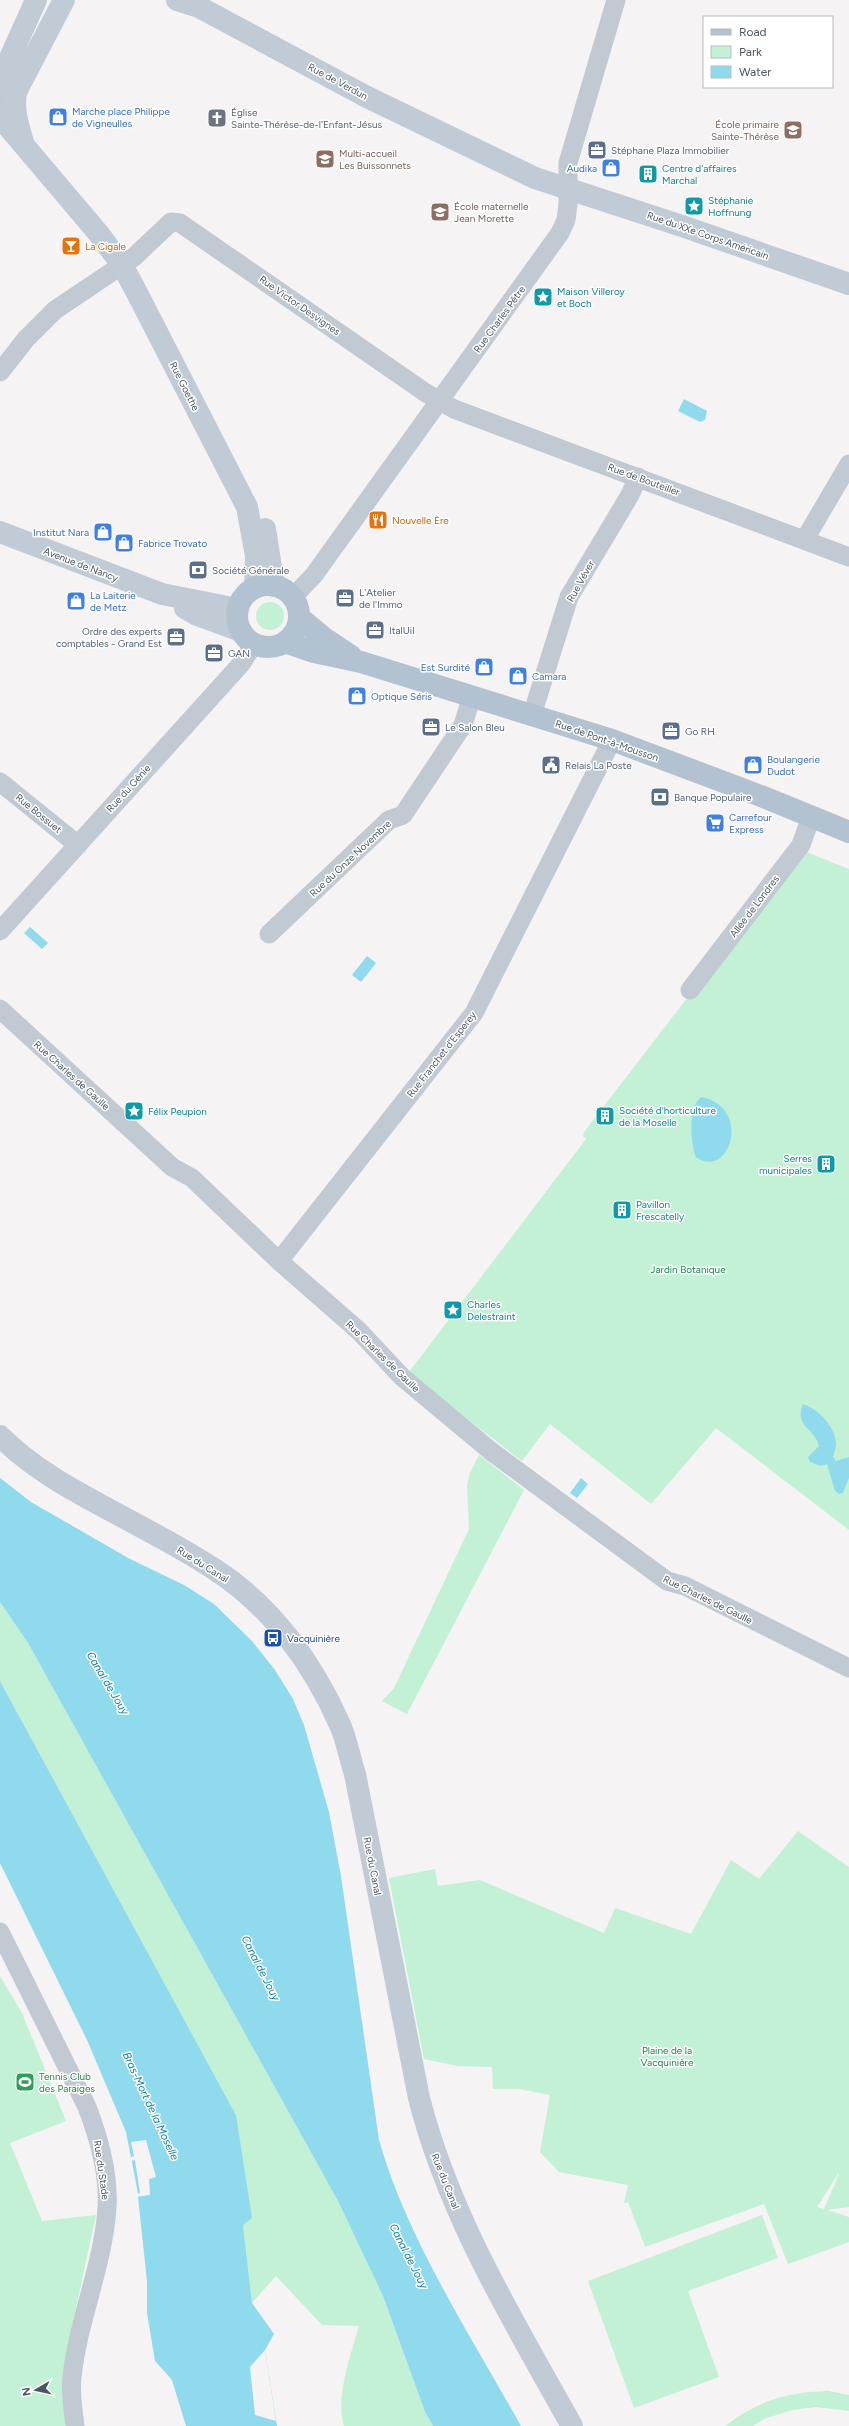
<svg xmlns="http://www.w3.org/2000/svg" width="849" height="2426" font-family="Figtree,sans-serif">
	<rect width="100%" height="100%" fill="#f5f3f3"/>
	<path fill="#c3f1d5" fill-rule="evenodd" d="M256 616a14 14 0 1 1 28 0a14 14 0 1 1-28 0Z
		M801 850 849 869V1530L716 1428 651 1504 550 1424 522 1461 431 1391 409 1372 586 1139 583 1136 584 1132Z
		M479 1455 524 1490 407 1714 382 1701 394 1688 469 1529 467 1486 470 1473Z
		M0 1602 28 1643 338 2201 383 2296 425 2412 433 2426H344C335 2398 351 2354 359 2326L322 2325 276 2276 252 2303 243 2225 236 2115 0 1681Z
		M798 1831 849 1867V2207L827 2210 849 2217V2242L788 2264 764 2204 645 2247 628 2202 624 2203 628 2185 559 2172 540 2152 550 2095 520 2089H493L492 2067 458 2066 424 2059 389 1878 435 1869 438 1886 480 1880 604 1933 615 1908 691 1934 731 1860 759 1879ZM839 2174 824 2209 817 2207 838 2174Z
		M0 1976 22 2013 66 2121 10 2143 42 2221 96 2215 65 2359V2426H0Z
		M762 2215 778 2258 688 2291 719 2377 634 2408 588 2281Z
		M828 2391 849 2395V2411L816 2407 792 2410 764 2419 753 2426H725C758 2401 786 2392 828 2391Z"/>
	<path fill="#90daee" d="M684 399 707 411 705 420 700 422 678 411Z
		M30 927 48 943 42 949 24 933Z
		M367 956 376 963 361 982 352 975Z
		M702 1097C754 1109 728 1181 696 1157 690 1144 688 1103 702 1097Z
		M803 1404C818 1409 836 1427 836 1444 836 1448 834 1453 833 1457L836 1461 849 1457V1478L843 1493 839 1494 835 1491 827 1464 821 1466 810 1462 808 1457 819 1446C815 1428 794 1427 803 1404Z
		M0 1478 31 1502 130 1559 184 1585 214 1604 252 1641 275 1670 293 1699 304 1725 329 1812 341 1876 379 2140C407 2239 471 2336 521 2426H433L425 2412 383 2296 338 2201 28 1643 0 1602Z
		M581 1478 588 1484 577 1498 570 1493Z
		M0 1681 236 2115 252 2218 243 2225 252 2303 274 2334 265 2350 277 2426H186L172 2380 155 2361 147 2313V2281L137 2188 126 2132 87 2040 0 1863Z"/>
	<path fill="#f5f3f3" d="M146 2140 156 2177 149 2179 150 2195 135 2197V2194L140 2193 135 2160 130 2161 129 2158 134 2156 131 2142Z
		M265 2350 276 2421 255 2415 250 2367Z"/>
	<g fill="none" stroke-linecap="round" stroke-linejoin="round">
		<path stroke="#c1cad2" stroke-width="19" d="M0 98 16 92
			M0 372 26 339 55 310 134 257 171 222 180 223 426 393 454 409 849 557
			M805 539 849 464
			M293 597 314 575 560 233 566 220 568 204V163L616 0
			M532 715 569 597 630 495 638 477
			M0 782 78 845
			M0 931 241 664 254 644
			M269 934 389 820 403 815 463 725 472 696
			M690 990 801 845 811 817
			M0 1009 172 1167 192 1178 279 1261 359 1331 402 1377 492 1452 667 1581 685 1586 849 1668
			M279 1261 474 1013 612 740
			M0 1932 87 2107C99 2138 109 2175 107 2208 103 2266 78 2320 72 2377 70 2393 73 2410 75 2426"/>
		<path stroke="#c1cbd6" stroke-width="22" d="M177 0 199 7 367 97 535 178 682 226 849 284
			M0 80 36 0
			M0 117 99 234 122 265 136 291 247 507 256 556 255 588
			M23 142C18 125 13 110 16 92L64 0
			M265 529 274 586
			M0 532 162 594 238 609
			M185 608 197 615 241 631
			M0 1436C35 1471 78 1493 121 1516 152 1533 184 1549 214 1569 272 1606 314 1665 341 1727 347 1742 350 1759 355 1774L419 2098C449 2216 513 2320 572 2426"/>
		<path stroke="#b3c2d1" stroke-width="22" d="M237 616a31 31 0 1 1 62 0a31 31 0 1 1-62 0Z
			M299 617 324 638 351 656
			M285 642 314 652 361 662 612 740 761 796 849 832"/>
	</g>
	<defs>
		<g id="shop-square" transform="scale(1)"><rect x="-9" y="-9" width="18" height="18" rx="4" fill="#3f7fe0" stroke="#fff"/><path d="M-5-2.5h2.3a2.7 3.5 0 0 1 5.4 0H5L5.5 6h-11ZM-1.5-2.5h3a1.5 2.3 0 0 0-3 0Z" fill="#fff"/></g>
		<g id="church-square" transform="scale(1)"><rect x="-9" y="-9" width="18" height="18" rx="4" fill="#6b7280" stroke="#fff"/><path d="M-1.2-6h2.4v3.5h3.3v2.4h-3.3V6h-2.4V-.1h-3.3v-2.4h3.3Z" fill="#fff"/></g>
		<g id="school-square" transform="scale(1)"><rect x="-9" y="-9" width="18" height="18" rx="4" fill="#8d6e63" stroke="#fff"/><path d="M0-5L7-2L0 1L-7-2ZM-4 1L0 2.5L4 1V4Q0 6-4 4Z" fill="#fff"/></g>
		<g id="office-square" transform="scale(1)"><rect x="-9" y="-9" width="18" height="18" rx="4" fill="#5c6f8a" stroke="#fff"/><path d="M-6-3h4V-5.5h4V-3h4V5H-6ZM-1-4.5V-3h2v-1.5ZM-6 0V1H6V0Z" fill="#fff"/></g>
		<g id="building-square" transform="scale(1)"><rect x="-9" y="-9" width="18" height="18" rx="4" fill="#0f9aa8" stroke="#fff"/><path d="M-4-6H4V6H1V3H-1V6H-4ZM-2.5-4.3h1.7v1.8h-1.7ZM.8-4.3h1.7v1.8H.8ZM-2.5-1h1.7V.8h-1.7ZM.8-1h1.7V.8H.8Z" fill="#fff"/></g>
		<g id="sight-square" transform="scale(1)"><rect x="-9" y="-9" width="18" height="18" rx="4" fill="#0f9aa8" stroke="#fff"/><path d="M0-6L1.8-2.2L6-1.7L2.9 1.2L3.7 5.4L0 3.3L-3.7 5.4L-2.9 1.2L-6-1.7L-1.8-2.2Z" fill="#fff"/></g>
		<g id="bar-square" transform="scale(1)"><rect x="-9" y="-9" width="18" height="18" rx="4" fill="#e8710a" stroke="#fff"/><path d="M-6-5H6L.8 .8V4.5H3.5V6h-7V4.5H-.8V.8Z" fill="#fff"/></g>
		<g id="restaurant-square" transform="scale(1)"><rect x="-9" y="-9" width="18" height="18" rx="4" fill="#e8710a" stroke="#fff"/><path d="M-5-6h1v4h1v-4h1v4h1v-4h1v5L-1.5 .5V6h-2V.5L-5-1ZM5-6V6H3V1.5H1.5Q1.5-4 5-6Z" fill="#fff"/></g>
		<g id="bank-square" transform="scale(1)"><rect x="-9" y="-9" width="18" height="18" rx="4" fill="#5c6f8a" stroke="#fff"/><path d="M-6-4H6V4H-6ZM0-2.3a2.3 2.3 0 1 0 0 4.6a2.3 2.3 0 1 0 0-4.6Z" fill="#fff"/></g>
		<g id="civic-square" transform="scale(1)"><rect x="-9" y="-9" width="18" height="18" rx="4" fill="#5c6f8a" stroke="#fff"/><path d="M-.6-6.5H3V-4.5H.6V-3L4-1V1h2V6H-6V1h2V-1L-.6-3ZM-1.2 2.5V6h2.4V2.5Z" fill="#fff"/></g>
		<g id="supermarket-square" transform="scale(1)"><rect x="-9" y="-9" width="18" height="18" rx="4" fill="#3f7fe0" stroke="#fff"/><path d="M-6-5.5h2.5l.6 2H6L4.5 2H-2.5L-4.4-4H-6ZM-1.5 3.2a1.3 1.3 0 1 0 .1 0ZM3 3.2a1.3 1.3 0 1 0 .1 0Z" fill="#fff"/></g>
		<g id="bus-square" transform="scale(1)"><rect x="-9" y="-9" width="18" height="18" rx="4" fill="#1a4fb4" stroke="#fff"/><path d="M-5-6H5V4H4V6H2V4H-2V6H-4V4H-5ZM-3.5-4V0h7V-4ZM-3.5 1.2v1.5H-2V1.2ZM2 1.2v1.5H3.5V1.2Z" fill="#fff"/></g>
		<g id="stadium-square" transform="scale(1)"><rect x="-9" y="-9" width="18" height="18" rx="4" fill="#2e9e5b" stroke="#fff"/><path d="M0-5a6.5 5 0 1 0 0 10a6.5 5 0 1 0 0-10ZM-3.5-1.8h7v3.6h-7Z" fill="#fff"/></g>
	</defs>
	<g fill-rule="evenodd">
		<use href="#shop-square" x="58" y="117"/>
		<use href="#church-square" x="217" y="118"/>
		<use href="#school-square" x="793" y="130"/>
		<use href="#office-square" x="597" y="150"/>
		<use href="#school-square" x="325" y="159"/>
		<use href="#shop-square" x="611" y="168"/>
		<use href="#building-square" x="648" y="174"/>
		<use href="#sight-square" x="694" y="206"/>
		<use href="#school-square" x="440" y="212"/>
		<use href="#bar-square" x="71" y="246"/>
		<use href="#sight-square" x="543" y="297"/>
		<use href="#restaurant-square" x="378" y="520"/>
		<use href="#shop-square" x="103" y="532"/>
		<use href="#shop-square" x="124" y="543"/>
		<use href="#bank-square" x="198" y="570"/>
		<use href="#office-square" x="345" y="598"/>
		<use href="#shop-square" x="76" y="601"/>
		<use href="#office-square" x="375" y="630"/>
		<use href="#office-square" x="176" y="637"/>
		<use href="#office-square" x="214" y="653"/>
		<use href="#shop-square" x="484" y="667"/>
		<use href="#shop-square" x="518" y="676"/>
		<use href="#shop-square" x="357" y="696"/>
		<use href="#office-square" x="431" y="727"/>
		<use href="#office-square" x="671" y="731"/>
		<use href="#civic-square" x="551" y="765"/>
		<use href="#shop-square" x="753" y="765"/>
		<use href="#bank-square" x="660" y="797"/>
		<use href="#supermarket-square" x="715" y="823"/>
		<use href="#sight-square" x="134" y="1111"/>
		<use href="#building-square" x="605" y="1116"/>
		<use href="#building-square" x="826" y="1164"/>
		<use href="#building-square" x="622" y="1210"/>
		<use href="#sight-square" x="453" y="1310"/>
		<use href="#bus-square" x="273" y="1638"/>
		<use href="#stadium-square" x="25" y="2082"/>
	</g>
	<g text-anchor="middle" stroke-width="3" stroke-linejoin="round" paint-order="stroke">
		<g font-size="10" fill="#4a5661" stroke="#fff">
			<text transform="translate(338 81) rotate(28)" y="4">Rue de Verdun</text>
			<text transform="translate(708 235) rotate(19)" y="4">Rue du XXe Corps Américain</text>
			<text transform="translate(300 305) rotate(35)" y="4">Rue Victor Desvignes</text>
			<text transform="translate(499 319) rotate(-54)" y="4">Rue Charles Pêtre</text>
			<text transform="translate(185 386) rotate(63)" y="4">Rue Goethe</text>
			<text transform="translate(644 479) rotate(20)" y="4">Rue de Bouteiller</text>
			<text transform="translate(81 564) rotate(21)" y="4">Avenue de Nancy</text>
			<text transform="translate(580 581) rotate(-61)" y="4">Rue Véver</text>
			<text transform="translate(607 740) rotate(19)" y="4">Rue de Pont-à-Mousson</text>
			<text transform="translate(128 788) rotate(-48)" y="4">Rue du Génie</text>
			<text transform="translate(39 813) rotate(39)" y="4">Rue Bossuet</text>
			<text transform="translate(350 858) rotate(-43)" y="4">Rue du Onze Novembre</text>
			<text transform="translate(754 906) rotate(-53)" y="4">Allée de Londres</text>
			<text transform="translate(441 1054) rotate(-52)" y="4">Rue Franchet d'Esperey</text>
			<text transform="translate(72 1075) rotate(42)" y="4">Rue Charles de Gaulle</text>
			<text transform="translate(383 1356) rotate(44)" y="4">Rue Charles de Gaulle</text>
			<text transform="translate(203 1564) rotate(32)" y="4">Rue du Canal</text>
			<text transform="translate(708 1599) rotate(26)" y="4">Rue Charles de Gaulle</text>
			<text transform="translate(373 1866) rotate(79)" y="4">Rue du Canal</text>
			<text transform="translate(102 2170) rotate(82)" y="4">Rue du Stade</text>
			<text transform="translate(446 2181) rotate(68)" y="4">Rue du Canal</text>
		</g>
		<g font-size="10" fill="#366cbe" stroke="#fff" text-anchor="start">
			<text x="72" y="115">Marche place Philippe<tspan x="72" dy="12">de Vigneulles</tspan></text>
			<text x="597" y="172" text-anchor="end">Audika</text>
			<text x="89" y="536" text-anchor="end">Institut Nara</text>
			<text x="138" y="547">Fabrice Trovato</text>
			<text x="90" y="599">La Laiterie<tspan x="90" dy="12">de Metz</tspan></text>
			<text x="470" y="671" text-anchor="end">Est Surdité</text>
			<text x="532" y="680">Camara</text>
			<text x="371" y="700">Optique Séris</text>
			<text x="767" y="763">Boulangerie<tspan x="767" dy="12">Dudot</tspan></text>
			<text x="729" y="821">Carrefour<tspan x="729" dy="12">Express</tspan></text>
		</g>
		<g font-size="10" fill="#5b616d" stroke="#fff" text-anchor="start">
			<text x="231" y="116">Église<tspan x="231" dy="12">Sainte-Thérèse-de-l'Enfant-Jésus</tspan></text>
		</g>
		<g font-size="10" fill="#785e54" stroke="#fff" text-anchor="start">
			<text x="779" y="128" text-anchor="end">École primaire<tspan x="779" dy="12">Sainte-Thérèse</tspan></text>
			<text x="339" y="157">Multi-accueil<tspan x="339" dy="12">Les Buissonnets</tspan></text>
			<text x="454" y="210">École maternelle<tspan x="454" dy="12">Jean Morette</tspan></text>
		</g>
		<g font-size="10" fill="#4e5e75" stroke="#fff" text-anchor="start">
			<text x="611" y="154">Stéphane Plaza Immobilier</text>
			<text x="212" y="574">Société Générale</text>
			<text x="359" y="596">L'Atelier<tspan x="359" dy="12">de l'Immo</tspan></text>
			<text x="389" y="634">ItalUil</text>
			<text x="162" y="635" text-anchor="end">Ordre des experts<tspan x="162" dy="12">comptables - Grand Est</tspan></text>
			<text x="228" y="657">GAN</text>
			<text x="445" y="731">Le Salon Bleu</text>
			<text x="685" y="735">Go RH</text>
			<text x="565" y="769">Relais La Poste</text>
			<text x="674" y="801">Banque Populaire</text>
		</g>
		<g font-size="10" fill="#0d838f" stroke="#fff" text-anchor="start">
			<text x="662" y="172">Centre d'affaires<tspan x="662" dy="12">Marchal</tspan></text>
			<text x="708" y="204">Stéphanie<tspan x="708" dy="12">Hoffnung</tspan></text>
			<text x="557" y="295">Maison Villeroy<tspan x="557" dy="12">et Boch</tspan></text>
			<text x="619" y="1114">Société d'horticulture<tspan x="619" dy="12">de la Moselle</tspan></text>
			<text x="148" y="1115">Félix Peupion</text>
			<text x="812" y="1162" text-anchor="end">Serres<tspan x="812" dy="12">municipales</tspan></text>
			<text x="636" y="1208">Pavillon<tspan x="636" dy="12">Frescatelly</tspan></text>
			<text x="467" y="1308">Charles<tspan x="467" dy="12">Delestraint</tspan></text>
		</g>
		<g font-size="10" fill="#c56008" stroke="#fff" text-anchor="start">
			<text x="85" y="250">La Cigale</text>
			<text x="392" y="524">Nouvelle Ère</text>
		</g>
		<g font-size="10" fill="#17864f" stroke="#fff">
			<text x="688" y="1273">Jardin Botanique</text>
			<text x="667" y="2054">Plaine de la<tspan x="667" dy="12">Vacquinière</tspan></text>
		</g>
		<g font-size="10" fill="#164399" stroke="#fff" text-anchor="start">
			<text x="287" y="1642">Vacquinière</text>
		</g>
		<g font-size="10" fill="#27864d" stroke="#fff" text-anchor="start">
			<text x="39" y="2080">Tennis Club<tspan x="39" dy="12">des Paraiges</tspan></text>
		</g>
		<g font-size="11" font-style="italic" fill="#0c7c9b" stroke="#fff">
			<text transform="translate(108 1683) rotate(59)" y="4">Canal de Jouy</text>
			<text transform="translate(261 1968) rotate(63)" y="4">Canal de Jouy</text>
			<text transform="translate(151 2106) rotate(65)" y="4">Bras-Mort de la Moselle</text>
			<text transform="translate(409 2256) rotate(63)" y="4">Canal de Jouy</text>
		</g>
	</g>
	<rect x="703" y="16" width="130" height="72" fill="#ffffff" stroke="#b7bbc0"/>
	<rect x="711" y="29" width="20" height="6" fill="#b3c2d1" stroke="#b7bbc0"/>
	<text x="739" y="36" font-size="12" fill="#4a5661">Road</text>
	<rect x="711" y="46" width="20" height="12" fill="#c3f1d5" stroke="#b7bbc0"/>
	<text x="739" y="56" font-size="12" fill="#4a5661">Park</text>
	<rect x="711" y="66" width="20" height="12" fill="#90daee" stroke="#b7bbc0"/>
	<text x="739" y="76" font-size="12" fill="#4a5661">Water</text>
	<g transform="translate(36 2390) rotate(261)" stroke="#ffffff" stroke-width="3" paint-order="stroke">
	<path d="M0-3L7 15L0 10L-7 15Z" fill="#4a5661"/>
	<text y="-6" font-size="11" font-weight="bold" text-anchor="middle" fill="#4a5661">N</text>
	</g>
</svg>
